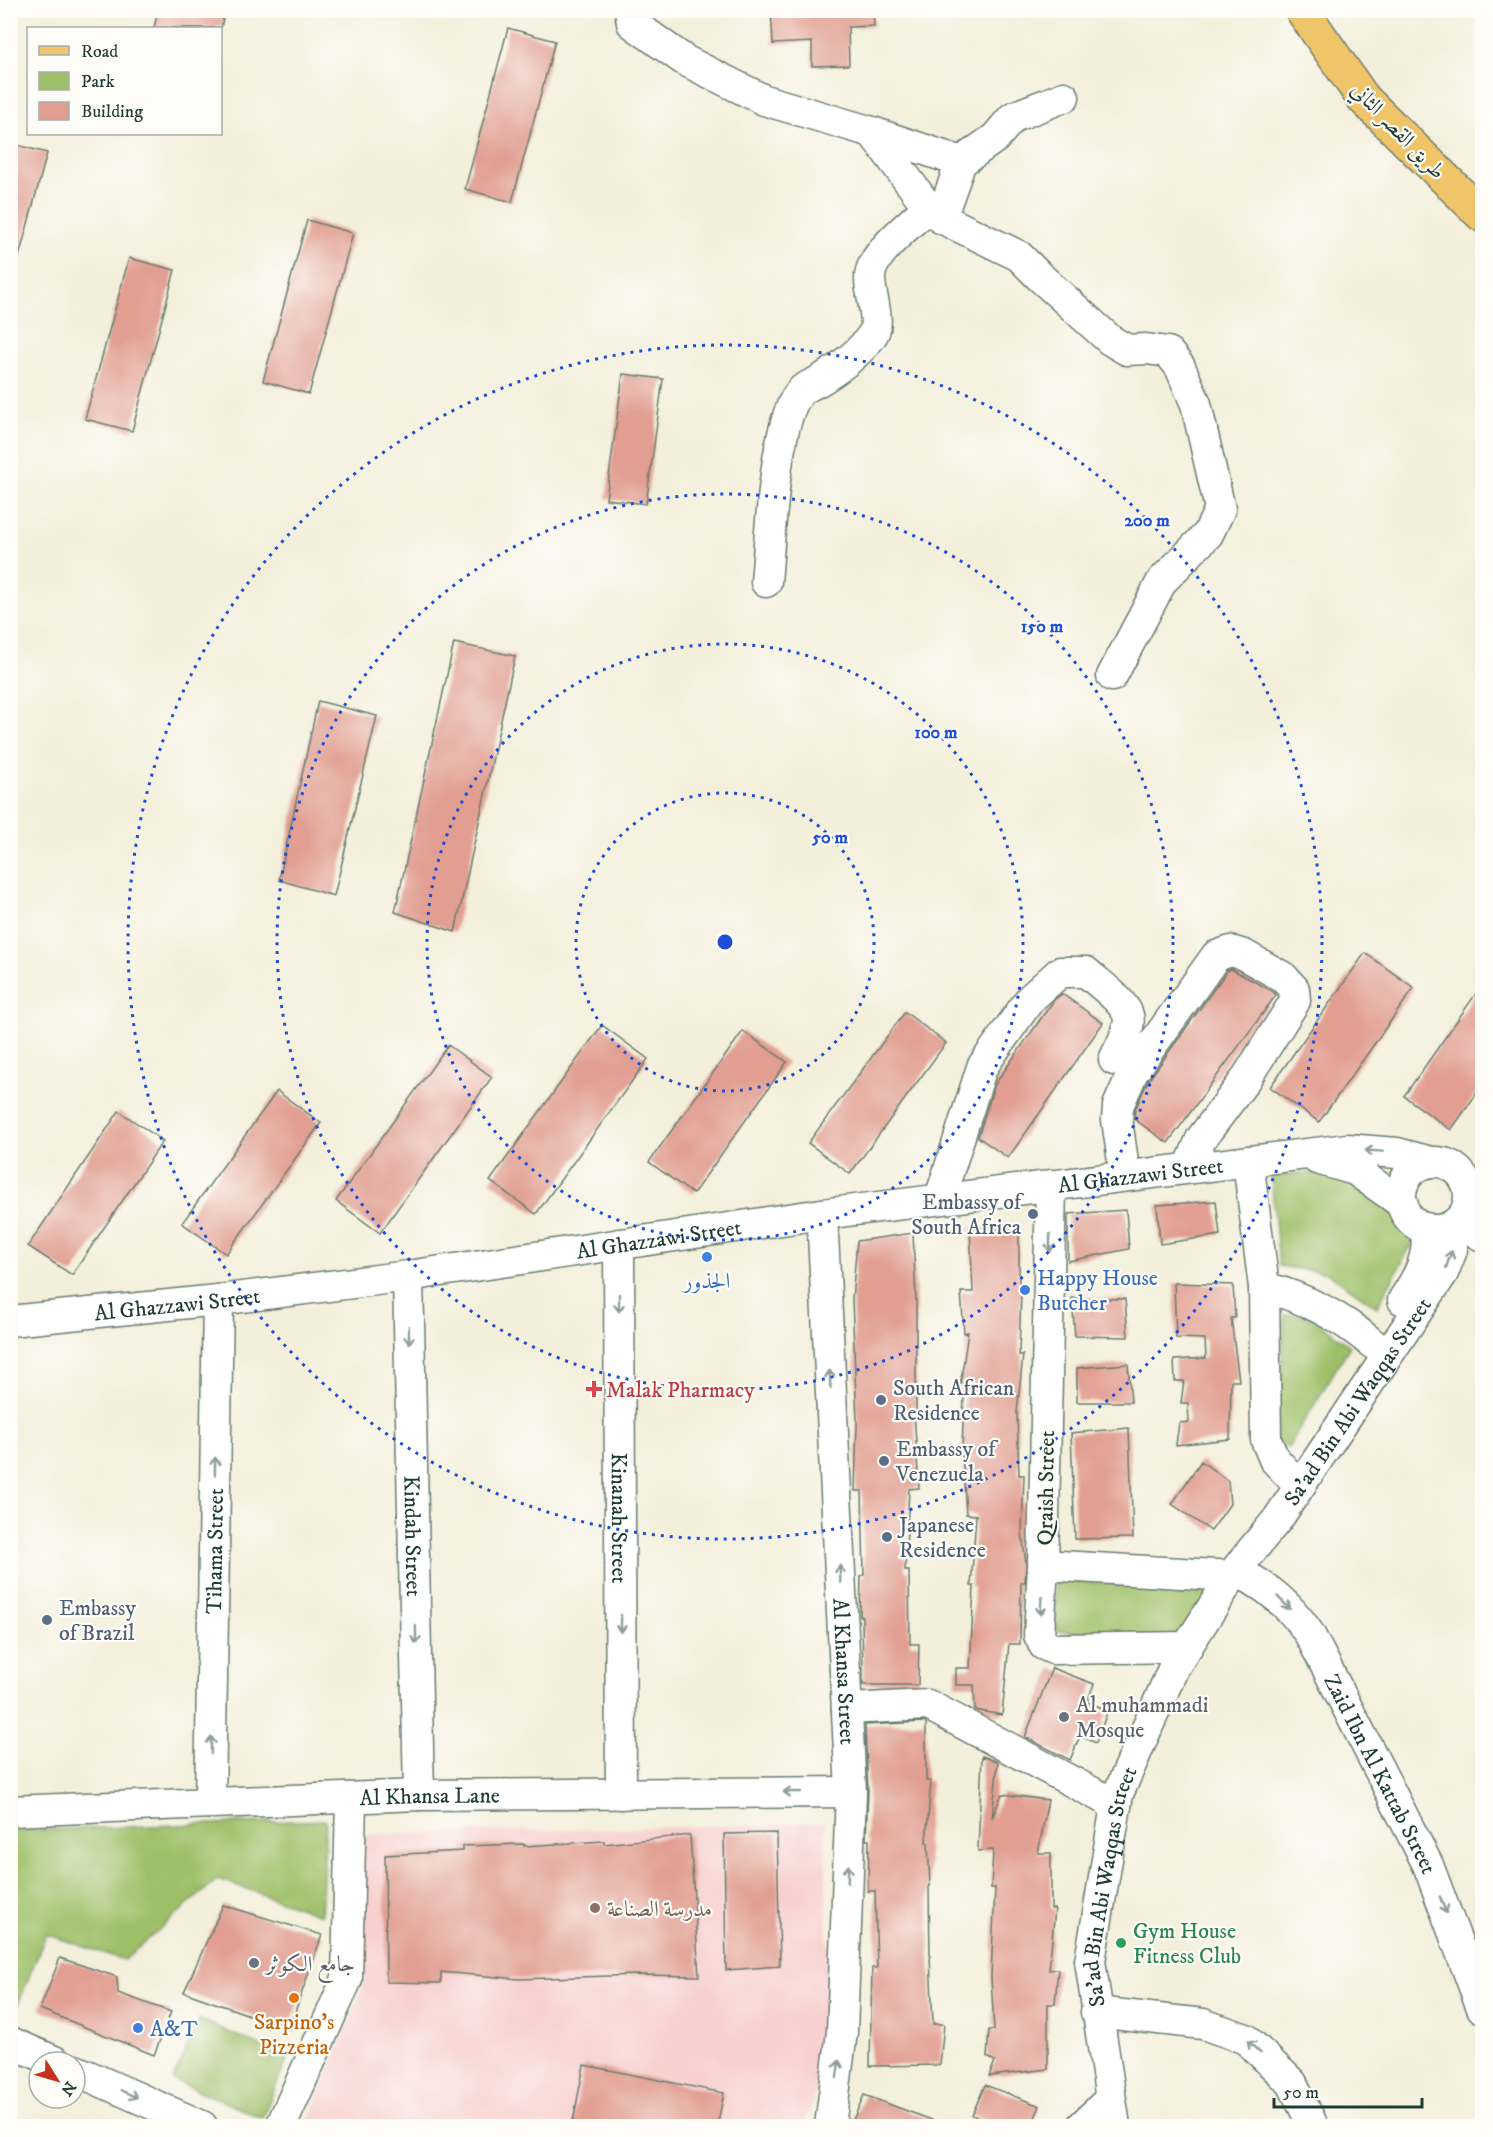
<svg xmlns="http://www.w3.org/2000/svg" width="1493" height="2137" font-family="'IM FELL DW Pica',Amiri,serif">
	<rect width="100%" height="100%" fill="#fdfcf7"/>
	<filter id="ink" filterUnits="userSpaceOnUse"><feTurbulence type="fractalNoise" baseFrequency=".0167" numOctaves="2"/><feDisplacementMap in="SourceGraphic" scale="12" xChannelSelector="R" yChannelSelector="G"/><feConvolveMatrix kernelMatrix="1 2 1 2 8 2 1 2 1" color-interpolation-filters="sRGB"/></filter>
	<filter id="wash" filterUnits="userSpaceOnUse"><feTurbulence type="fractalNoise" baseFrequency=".008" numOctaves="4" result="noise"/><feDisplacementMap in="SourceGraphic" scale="24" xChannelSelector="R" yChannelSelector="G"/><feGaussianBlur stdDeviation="1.35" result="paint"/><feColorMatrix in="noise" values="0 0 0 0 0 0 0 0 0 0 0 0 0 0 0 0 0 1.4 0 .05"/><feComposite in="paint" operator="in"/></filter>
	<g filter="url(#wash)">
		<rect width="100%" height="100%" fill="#f3efdb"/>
		<path fill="#f7d0cf" d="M825 1823 830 2059 803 2126H307L365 1981 361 1835Z"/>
		<path fill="#9ebf68" stroke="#5e7e4e" stroke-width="1.5" d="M1331 1171 1387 1198 1412 1244 1377 1307 1328 1273 1279 1266 1271 1176Z
			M1285 1315 1310 1316 1350 1346 1288 1448 1276 1440Z
			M1055 1580 1216 1591 1184 1638 1055 1631Z
			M326 1820 321 1915 218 1879 124 1960 46 1934 17 2007 11 2005V1831Z
			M199 2019 288 2058 262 2118 173 2080Z"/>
		<g id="blocks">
			<path fill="#e19e91" d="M158 10H225L221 28H154Z
				M771 10H873L874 26 848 27 849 65 812 66V42L773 44Z
				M508 28 555 41 512 202 465 189Z
				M10 143 47 153 16 268 10 267Z
				M307 220 353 233 309 394 263 381Z
				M129 258 175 270 132 431 85 419Z
				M623 374 663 379 646 504 606 499Z
				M454 643 515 656 455 932 395 912Z
				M318 701 377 716 334 896 279 880Z
				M1365 953 1414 988 1319 1122 1270 1087Z
				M1231 969 1272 991 1276 995 1168 1143 1134 1119 1135 1110 1148 1081 1227 971Z
				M1482 985V1086L1451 1130 1404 1096Z
				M1062 994 1103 1023 1008 1158 978 1137 995 1084 1054 1000Z
				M905 1012 946 1043 850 1174 808 1143Z
				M602 1025 648 1059 536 1214 490 1181Z
				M743 1031 787 1062 693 1194 649 1162Z
				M448 1045 492 1077 380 1233 336 1201Z
				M277 1091 321 1123 226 1254 182 1223Z
				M119 1111 163 1141 72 1275 28 1246Z
				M1216 1201 1220 1235 1160 1244 1157 1205Z
				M1126 1210 1129 1249 1068 1261V1214Z
				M1019 1226V1292H1021L1019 1355H1023L1017 1412 1019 1475H1024L1022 1532 1026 1564 1025 1582H1021L1020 1644H1009L1002 1715 975 1710 974 1685H956V1668H970L974 1586H971L976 1515 966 1514 962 1451 964 1393H959L968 1332 964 1333 961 1292H973L970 1229Z
				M913 1233 916 1300V1412H914L919 1488 909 1489 905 1571H909L910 1644H919L918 1685H863L862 1616H860L861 1576 864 1575 862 1491H855L857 1422 852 1299 857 1241Z
				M1174 1283 1233 1285 1235 1318H1231L1239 1381H1231L1230 1439 1176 1445 1179 1423 1189 1422 1188 1403H1181L1184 1381H1175L1174 1360 1206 1358 1205 1339 1176 1338Z
				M1072 1298 1125 1299 1128 1337 1075 1336Z
				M1128 1364 1131 1402H1077V1368Z
				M1129 1428 1133 1538 1075 1539 1071 1433Z
				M1201 1461 1228 1481 1230 1504 1211 1531 1172 1504Z
				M1052 1668 1094 1684 1087 1702 1108 1710 1096 1743 1080 1736 1070 1760 1025 1737Z
				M924 1722 926 1723V1781H931L926 1843H928L930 1886 929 1887 930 1956 933 2024H944L940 2065 870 2066 872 1968H877L875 1891H868L869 1840H866L868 1791 865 1725Z
				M982 1756 998 1762 992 1818 1002 1794 1048 1800 1038 1853H1051V1909H1055L1049 1970 1058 1969 1055 2004H1048V2069L989 2076 995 2061 987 2057 989 2030H994L991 1977 995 1888H991L993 1850 978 1851Z
				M777 1833 780 1966 726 1970 724 1834Z
				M690 1835 699 1976 639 1975 519 1979 441 1972V1983L386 1982 385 1855 463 1851V1846L524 1844V1846L604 1841V1844Z
				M223 1905 322 1935 289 2029 184 1992Z
				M60 1958 117 1977 118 1993 171 2012 154 2055 40 2009Z
				M584 2065 724 2093 717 2127H572Z
				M985 2085 1040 2106 1031 2127H998L972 2115Z
				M864 2095 945 2125 944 2127H850Z"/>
		</g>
	</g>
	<g filter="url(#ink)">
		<use href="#blocks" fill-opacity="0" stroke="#697b6e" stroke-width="1.5"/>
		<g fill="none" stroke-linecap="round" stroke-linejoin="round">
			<g stroke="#697b6e" stroke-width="33">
				<g id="minor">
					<path d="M630 10 632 23 684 60 764 100 872 132 928 207 941 218 1019 256 1039 276 1110 340 1127 350 1146 349 1168 352 1180 367 1196 404 1220 509 1208 534 1162 581 1112 676"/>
					<path d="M872 132 961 162"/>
					<path d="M941 218 961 162 995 138 1013 117 1064 97"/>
					<path d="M766 582C770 542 774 416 802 390 807 386 816 383 822 379 841 367 860 353 873 334 882 318 866 287 871 271 877 249 912 223 928 207"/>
					<path d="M1317 1159 1355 1170 1403 1204"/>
					<path d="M1248 1161 1264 1287 1266 1440 1274 1459 1288 1474"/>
					<circle cx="1435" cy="1196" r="34"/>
					<path d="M1125 1176 1117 1120 1118 1106 1133 1072 1216 956 1231 951 1244 955 1283 977 1294 989 1295 1001 1243 1083 1201 1139 1189 1168"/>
					<path d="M1051 1185 1043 1565 1039 1635 1044 1645 1053 1649 1187 1647"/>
					<path d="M940 1198 982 1067 1030 999 1060 972H1086C1097 982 1124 1001 1128 1015 1132 1028 1119 1048 1114 1060"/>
					<path id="s1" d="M822 1214 851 1792 842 2032 830 2126"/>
					<path d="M1458 1221 1482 1236"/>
					<path id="s2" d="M619 1244 621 1794"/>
					<path id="s3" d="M408 1276 419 1795"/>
					<path d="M1264 1287C1306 1298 1340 1316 1373 1344"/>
					<path d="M1403 1300C1419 1276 1430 1257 1426 1228"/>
					<path id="s4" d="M10 1321 218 1300 408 1276 822 1214 1347 1149 1397 1153 1431 1162"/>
					<path d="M1043 1565 1233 1576"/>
					<path id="s5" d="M1236 1571C1268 1586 1291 1606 1310 1635L1428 1865 1482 2008"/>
					<path d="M847 1709 928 1705 1116 1805"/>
					<path id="s6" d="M210 1803 218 1300"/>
					<path id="s7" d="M10 1811 419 1795 851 1792"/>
					<path d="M1096 2012 1203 2024 1246 2039 1292 2083 1313 2126"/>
					<path d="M10 2042 56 2062"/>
					<path d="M75 2070 202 2126"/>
					<path d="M281 2126 347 1979 351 1798"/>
					<path d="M1082 2126 1110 2099"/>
					<path id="s8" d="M1115 2126 1090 1961 1118 1794 1173 1669 1238 1567 1277 1520 1443 1273 1452 1250V1226"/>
				</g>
			</g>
			<g stroke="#697b6e" stroke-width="36">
				<path id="major" d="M1302 10 1363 98 1482 215"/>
			</g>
			<use href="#minor" stroke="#fff" stroke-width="30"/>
			<use href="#major" stroke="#f0c469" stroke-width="33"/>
		</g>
		<defs><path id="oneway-shaft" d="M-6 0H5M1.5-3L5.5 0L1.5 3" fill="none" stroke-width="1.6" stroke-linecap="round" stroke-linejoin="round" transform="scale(1.5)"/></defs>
		<g stroke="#8f9e9a">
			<use href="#oneway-shaft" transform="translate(1374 1151) rotate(-176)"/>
			<use href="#oneway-shaft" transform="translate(1050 1243) rotate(91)"/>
			<use href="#oneway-shaft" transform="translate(1449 1259) rotate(-71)"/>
			<use href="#oneway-shaft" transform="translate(619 1303) rotate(90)"/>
			<use href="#oneway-shaft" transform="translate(409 1335) rotate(89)"/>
			<use href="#oneway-shaft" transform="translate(830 1379) rotate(-93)"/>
			<use href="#oneway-shaft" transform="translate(215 1466) rotate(-89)"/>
			<use href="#oneway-shaft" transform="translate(840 1574) rotate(-93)"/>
			<use href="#oneway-shaft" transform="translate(1284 1603) rotate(45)"/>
			<use href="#oneway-shaft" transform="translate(1041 1606) rotate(93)"/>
			<use href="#oneway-shaft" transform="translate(621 1624) rotate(90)"/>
			<use href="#oneway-shaft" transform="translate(416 1635) rotate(89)"/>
			<use href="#oneway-shaft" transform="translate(211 1745) rotate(-89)"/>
			<use href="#oneway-shaft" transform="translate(792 1792) rotate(180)"/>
			<use href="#oneway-shaft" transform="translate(848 1874) rotate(-88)"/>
			<use href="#oneway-shaft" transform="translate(1443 1905) rotate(69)"/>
			<use href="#oneway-shaft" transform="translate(1254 2047) rotate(-137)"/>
			<use href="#oneway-shaft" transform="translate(838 2069) rotate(-83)"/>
			<use href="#oneway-shaft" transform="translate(129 2094) rotate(24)"/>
		</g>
	</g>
	<g fill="none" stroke="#1d4ed8" stroke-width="3" stroke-dasharray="3 6">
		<circle cx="725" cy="942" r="149"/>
		<circle cx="725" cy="942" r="298"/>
		<circle cx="725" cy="942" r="448"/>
		<circle cx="725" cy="942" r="597"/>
	</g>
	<g fill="#5c6f8a" stroke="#fdfcf7" stroke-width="2">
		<circle cx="1033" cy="1214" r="6"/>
		<circle cx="881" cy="1400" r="6"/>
		<circle cx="884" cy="1461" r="6"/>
		<circle cx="887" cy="1537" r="6"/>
		<circle cx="47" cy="1620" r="6"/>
	</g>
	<g fill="#3f7fe0" stroke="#fdfcf7" stroke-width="2">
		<circle cx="707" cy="1257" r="6"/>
		<circle cx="1025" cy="1290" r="6"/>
		<circle cx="138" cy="2028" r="6"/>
	</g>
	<path fill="#e0444e" stroke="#fdfcf7" stroke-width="2" d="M591 1380h6v6h6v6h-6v6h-6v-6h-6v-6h6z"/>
	<g fill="#6b7280" stroke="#fdfcf7" stroke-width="2">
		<circle cx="1064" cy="1717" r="6"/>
		<circle cx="254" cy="1963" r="6"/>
	</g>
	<circle fill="#8d6e63" stroke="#fdfcf7" stroke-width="2" cx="595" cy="1908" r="6"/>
	<circle fill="#2e9e5b" stroke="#fdfcf7" stroke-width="2" cx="1121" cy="1943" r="6"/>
	<circle fill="#e8710a" stroke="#fdfcf7" stroke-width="2" cx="294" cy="1998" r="6"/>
	<g text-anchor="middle" stroke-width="4.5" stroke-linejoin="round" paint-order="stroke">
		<g font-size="22" fill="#1f3d34" stroke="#fdfcf7">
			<text transform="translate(1399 130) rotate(46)" y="8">طريق القصر الثاني</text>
			<text dy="8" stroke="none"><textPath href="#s4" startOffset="1140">Al Ghazzawi Street</textPath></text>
			<text dy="8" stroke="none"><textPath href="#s4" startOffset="654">Al Ghazzawi Street</textPath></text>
			<text dy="8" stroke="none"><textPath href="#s4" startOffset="168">Al Ghazzawi Street</textPath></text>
			<text dy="8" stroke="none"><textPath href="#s8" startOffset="798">Sa'ad Bin Abi Waqqas Street</textPath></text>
			<text transform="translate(1045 1488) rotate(-89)" y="8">Qraish Street</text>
			<text dy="8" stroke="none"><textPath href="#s2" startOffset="274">Kinanah Street</textPath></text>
			<text dy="8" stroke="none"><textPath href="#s3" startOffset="260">Kindah Street</textPath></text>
			<text dy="8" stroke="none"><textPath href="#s6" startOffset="252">Tihama Street</textPath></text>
			<text dy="8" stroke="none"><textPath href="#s1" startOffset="458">Al Khansa Street</textPath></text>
			<text dy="8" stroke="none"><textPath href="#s5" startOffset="255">Zaid Ibn Al Kattab Street</textPath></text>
			<text dy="8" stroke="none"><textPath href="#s7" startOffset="420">Al Khansa Lane</textPath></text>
			<text dy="8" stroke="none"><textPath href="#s8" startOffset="243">Sa'ad Bin Abi Waqqas Street</textPath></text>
		</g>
		<g font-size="22" fill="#4e5e75" stroke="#fdfcf7" text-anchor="start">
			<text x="1021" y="1209" text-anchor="end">Embassy of<tspan x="1021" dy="25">South Africa</tspan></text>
			<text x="893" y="1395">South African<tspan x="893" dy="25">Residence</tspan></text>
			<text x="896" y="1456">Embassy of<tspan x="896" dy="25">Venezuela</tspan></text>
			<text x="899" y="1532">Japanese<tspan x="899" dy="25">Residence</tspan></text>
			<text x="59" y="1615">Embassy<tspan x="59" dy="25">of Brazil</tspan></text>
		</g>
		<g font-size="22" fill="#366cbe" stroke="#fdfcf7" text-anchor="start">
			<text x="1037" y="1285">Happy House<tspan x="1037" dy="25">Butcher</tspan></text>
			<text x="707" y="1288" text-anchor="middle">الجذور</text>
			<text x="150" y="2036">A&amp;T</text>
		</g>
		<g font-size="22" fill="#be3a42" stroke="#fdfcf7" text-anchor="start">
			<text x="606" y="1397">Malak Pharmacy</text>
		</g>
		<g font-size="22" fill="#5b616d" stroke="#fdfcf7" text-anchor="start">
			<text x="1076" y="1712">Al muhammadi<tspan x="1076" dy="25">Mosque</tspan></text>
			<text x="266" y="1971">جامع الكوثر</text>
		</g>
		<g font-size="22" fill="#785e54" stroke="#fdfcf7" text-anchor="start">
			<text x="607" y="1916">مدرسة الصناعة</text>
		</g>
		<g font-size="22" fill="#27864d" stroke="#fdfcf7" text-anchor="start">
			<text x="1133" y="1938">Gym House<tspan x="1133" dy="25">Fitness Club</tspan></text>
		</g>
		<g font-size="22" fill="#c56008" stroke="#fdfcf7">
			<text x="294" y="2029">Sarpino's<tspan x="294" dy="25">Pizzeria</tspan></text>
		</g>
	</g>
	<circle cx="725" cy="942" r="9" fill="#1d4ed8" stroke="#fdfcf7" stroke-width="3"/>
	<g font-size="18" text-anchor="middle" font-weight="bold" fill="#1d4ed8" stroke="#fdfcf7" stroke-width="4.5" stroke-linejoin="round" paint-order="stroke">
		<text x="1147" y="526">200 m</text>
		<text x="1042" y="632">150 m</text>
		<text x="936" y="738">100 m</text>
		<text x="830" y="843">50 m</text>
	</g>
	<rect width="1493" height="2137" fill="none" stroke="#fdfcf7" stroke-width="36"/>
	<rect x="27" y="27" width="195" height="108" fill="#fdfcf7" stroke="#a4b0a9" stroke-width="1.5"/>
	<rect x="39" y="46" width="30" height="9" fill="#f0c469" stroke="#a4b0a9" stroke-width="1.5"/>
	<text x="81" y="57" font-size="18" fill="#1f3d34">Road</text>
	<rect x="39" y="72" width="30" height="18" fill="#9ebf68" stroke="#a4b0a9" stroke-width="1.5"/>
	<text x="81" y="87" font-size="18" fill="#1f3d34">Park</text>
	<rect x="39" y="102" width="30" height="18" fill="#e19e91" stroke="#a4b0a9" stroke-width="1.5"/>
	<text x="81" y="117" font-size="18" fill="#1f3d34">Building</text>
	<g transform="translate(57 2080) rotate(127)"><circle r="28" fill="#fdfcf7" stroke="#a4b0a9" stroke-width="1.5"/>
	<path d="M0-4.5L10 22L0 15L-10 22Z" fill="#c8321e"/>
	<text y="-9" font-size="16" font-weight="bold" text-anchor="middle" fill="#1f3d34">N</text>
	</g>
	<path d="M1274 2098v9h148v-9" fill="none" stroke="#1f3d34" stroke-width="3"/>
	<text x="1283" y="2098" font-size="18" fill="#1f3d34" stroke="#fdfcf7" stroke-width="4.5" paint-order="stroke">50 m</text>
</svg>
